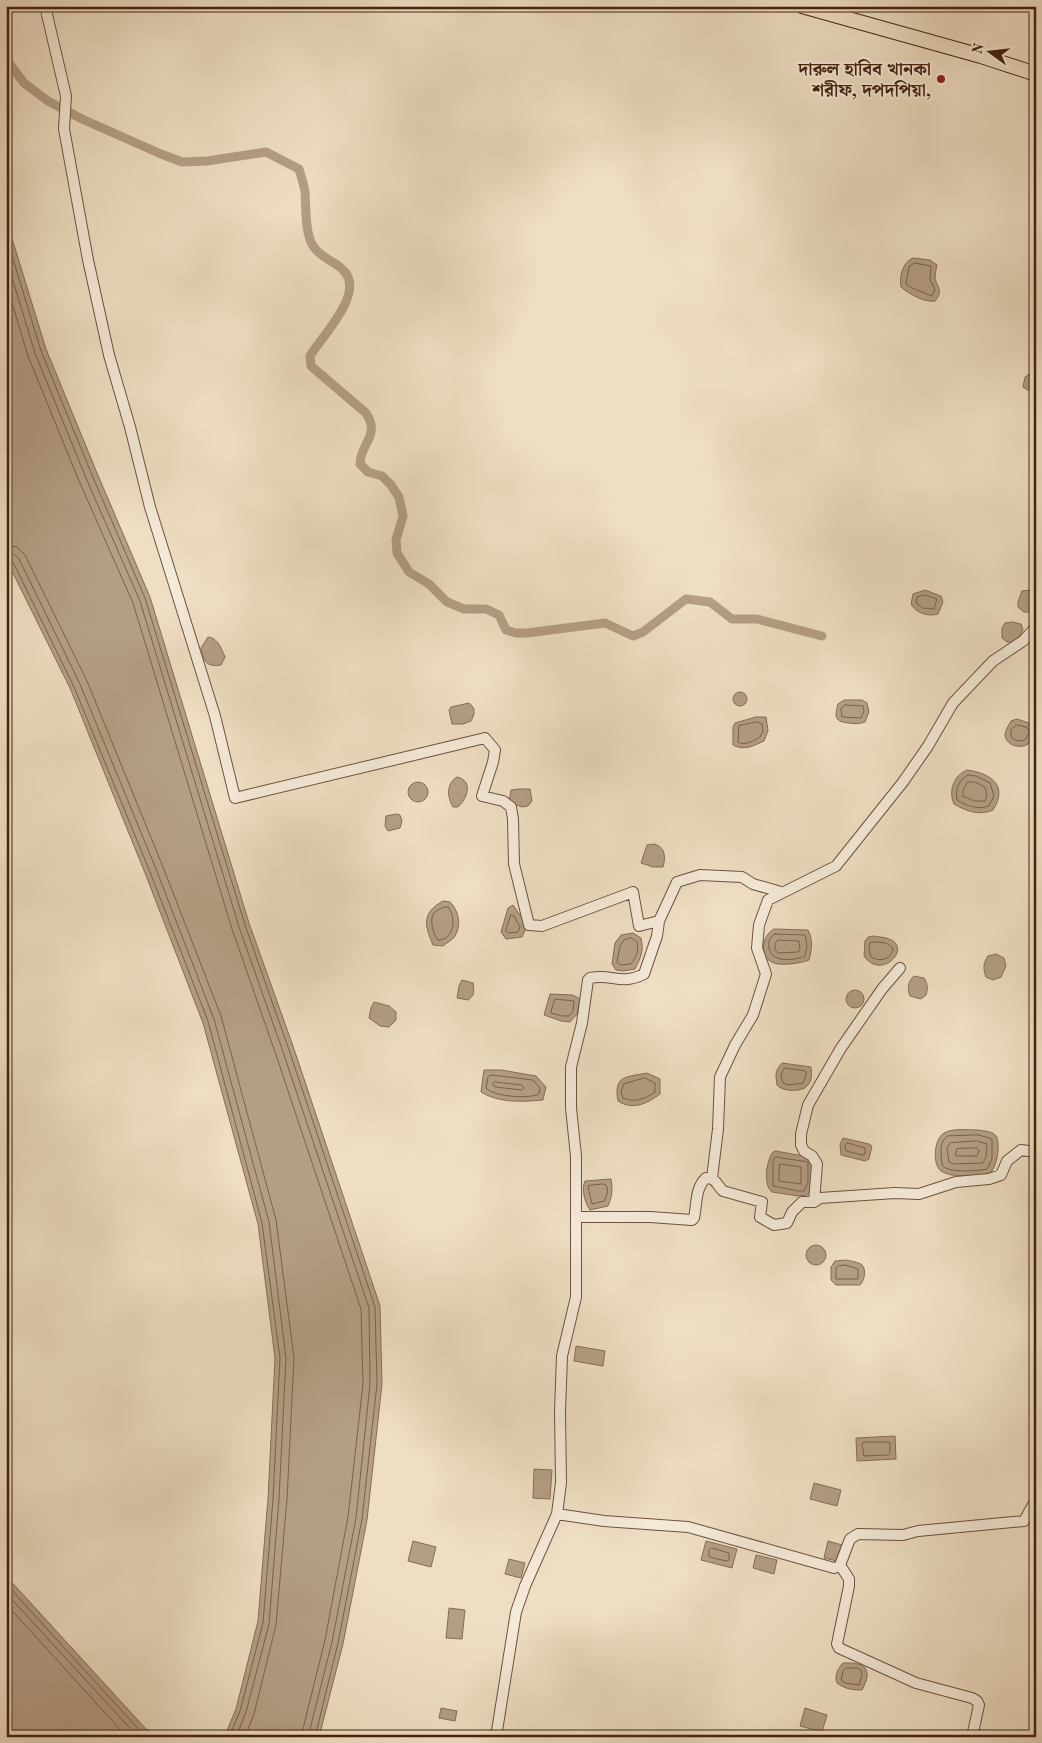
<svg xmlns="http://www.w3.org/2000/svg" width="1042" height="1743" font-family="'Old Standard TT','Noto Serif Bengali',serif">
	<rect width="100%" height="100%" fill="#eedec3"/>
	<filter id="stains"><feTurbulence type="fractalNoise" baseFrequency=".004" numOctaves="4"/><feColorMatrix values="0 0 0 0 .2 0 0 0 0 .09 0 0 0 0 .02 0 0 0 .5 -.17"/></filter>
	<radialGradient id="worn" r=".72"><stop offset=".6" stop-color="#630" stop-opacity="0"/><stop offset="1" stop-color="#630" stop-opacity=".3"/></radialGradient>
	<path fill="#b49e86" stroke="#876c57" d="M6 219 46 349 97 473 150 597 249 923 293 1046 380 1306 382 1384 367 1520 343 1644 319 1737H220L226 1733 236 1709 258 1621 268 1498 275 1358 258 1224 203 1023 145 873 70 688 6 559Z
		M913 258 930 260 937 265C936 269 935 274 935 278 937 288 944 290 935 301 925 303 909 294 901 287 899 276 903 262 913 258Z
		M1029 374H1036V390C1031 392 1027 390 1023 387L1025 377Z
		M925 590 941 596 943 602 938 614C928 617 916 613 911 604L913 594Z
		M1032 590 1036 591V612H1024L1018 607V602L1022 591Z
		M1012 622 1021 624 1023 630 1016 642H1007L1002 638V628L1005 623Z
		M208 637C218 638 221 648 225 657L221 665C206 667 204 662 201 648Z
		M733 699a7 7 0 1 1 14 0a7 7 0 1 1-14 0Z
		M844 700H862L867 703 869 712 865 722C859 724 854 724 849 723 835 722 834 717 838 704Z
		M469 703C476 708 475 714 471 721L463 724H452L449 710 451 707Z
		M756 717H766L768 731 764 741C753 746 744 751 733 745V727L735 723Z
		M1017 719 1029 723 1036 731C1034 735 1033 741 1028 744 1021 749 1007 746 1005 736 1005 731 1008 726 1011 721Z
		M967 770C990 773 1009 785 993 810 979 816 966 811 954 804 948 791 954 775 967 770Z
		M457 777C474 781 467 799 458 807H453C447 797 446 784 457 777Z
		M408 792a10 10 0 1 1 20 0a10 10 0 1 1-20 0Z
		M519 789H530L532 801 528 806 522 807 509 802 511 790Z
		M396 814 400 815 402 821 400 828 388 831 385 826 386 816Z
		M654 844C665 847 666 856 663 867H653L641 863 647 845Z
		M443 901 450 902C458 910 462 924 455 936 453 940 446 943 443 946L433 945C424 924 422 913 443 901Z
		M513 905 522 918 526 928 522 937 506 939 501 932 508 908Z
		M774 929 808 930C813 939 812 950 809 960 802 963 782 966 774 963 759 958 761 936 774 929Z
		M633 933 641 938C644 951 641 957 635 969L623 971 616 970 612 964 615 943 621 935Z
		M873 936C878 937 884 937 889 939 913 948 881 981 864 956L865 941 868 937Z
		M996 954 1004 958 1006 966 1001 977 993 980 986 977C983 968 983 964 988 956Z
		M914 976 924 978C928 984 928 988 926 995L921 999 910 996C907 989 908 981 914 976Z
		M462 980 473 983C474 991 475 995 468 1000L457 998 459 986Z
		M846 999a9 9 0 1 1 18 0a9 9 0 1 1-18 0Z
		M550 994 573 995 580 999 577 1014 570 1022 561 1021 544 1015Z
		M374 1002 389 1006 396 1012V1020L389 1027 380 1026 369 1018 371 1008Z
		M782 1063 811 1067C812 1073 812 1082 807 1086 803 1092 782 1092 777 1085 777 1084 776 1078 776 1077 776 1071 778 1067 782 1063Z
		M484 1070H501L536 1076 546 1087 543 1100C522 1102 499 1103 481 1092Z
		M647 1073 660 1079V1094C648 1103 633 1111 618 1101 613 1075 627 1077 647 1073Z
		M978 1130C983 1131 993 1131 996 1136 1001 1143 997 1172 987 1175 981 1177 960 1176 952 1175 950 1175 944 1173 941 1171 932 1164 934 1139 944 1133 952 1128 969 1130 978 1130Z
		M843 1138 869 1144 872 1146 869 1159 865 1161 841 1155 840 1144Z
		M776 1151 808 1157 812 1160 811 1190 807 1195 798 1196 772 1192C763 1185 766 1161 773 1152Z
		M611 1179C613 1190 612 1196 608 1206L590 1210C585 1203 581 1189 585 1181Z
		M806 1255a10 10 0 1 1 20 0a10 10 0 1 1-20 0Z
		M846 1260C850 1261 859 1262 862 1265 867 1270 864 1281 860 1285H836L831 1280V1267L835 1261Z
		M576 1346 605 1351 603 1366 574 1361Z
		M895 1436 896 1459 857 1461 856 1438Z
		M534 1469 552 1470 550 1499 533 1498Z
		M814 1483 841 1490 837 1506 810 1499Z
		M413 1541 436 1547 431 1567 408 1561Z
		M706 1541 737 1549 732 1568 701 1560Z
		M828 1541 842 1545 837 1561 824 1558Z
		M756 1555 777 1560 774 1574 753 1568Z
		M509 1559 525 1563 521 1578 505 1574Z
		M6 1576 146 1729 161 1737H6Z
		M449 1608 465 1610 462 1639 446 1638Z
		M843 1663C864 1662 874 1668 862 1690 852 1690 845 1689 837 1683 834 1676 838 1668 843 1663Z
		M441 1708 457 1711 455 1721 439 1718Z
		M805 1708 827 1715 822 1732 800 1726Z"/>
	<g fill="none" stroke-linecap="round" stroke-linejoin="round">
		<path stroke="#7c604c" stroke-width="1" d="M6 236 41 351 92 475 145 598 245 925 288 1047 375 1307 377 1384 362 1519 338 1643 315 1737
			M6 258 35 353 86 478 140 601 239 927 282 1049 369 1308 370 1384 356 1518 332 1642 308 1737
			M915 263 931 266 930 280 935 289 932 296 912 288 906 284 909 267Z
			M6 283 28 356 79 481 133 603 232 929 275 1052 361 1309 363 1384 348 1517 325 1640 301 1737
			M6 545 17 547 25 555 87 681 163 867 221 1016 276 1220 294 1358 287 1499 276 1625 254 1714 245 1737
			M6 552 14 554 19 559 80 684 156 869 214 1019 269 1222 286 1358 279 1499 269 1624 246 1712 236 1737
			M6 559 13 562 74 687 150 872 208 1021 262 1223 280 1358 273 1499 263 1623 240 1711 229 1737
			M925 595 937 599 934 609 923 608 916 603 917 597Z
			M845 705 863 706 864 711 861 718 842 717 841 709Z
			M757 722 762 724 763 731 760 737C753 741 745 746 738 742L739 726Z
			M1017 725 1026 727 1030 731 1025 740 1017 741 1011 737V730Z
			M968 775 976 776 990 783 994 796 989 806C978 810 967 806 957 800 955 790 959 779 968 775Z
			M968 782H975L985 787 987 795 985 801H974L963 796V791Z
			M445 907H448C457 918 454 940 438 940 433 935 429 919 434 913 436 910 442 908 445 907Z
			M511 915 514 916 520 927 518 932 509 933 506 931Z
			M775 934 805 935 807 945 805 956C794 961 770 963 769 947 768 941 770 937 775 934Z
			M631 938 637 942C639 951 636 957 631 964L620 965 617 962 620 946 624 940Z
			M778 940 799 941 800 950 798 952 778 953 775 950V944Z
			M873 942C881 942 890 942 893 950 890 960 880 962 871 957L869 950 870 943Z
			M555 999 574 1001 573 1011 569 1016H562L551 1013Z
			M785 1068 806 1071V1076L803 1083 788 1085 783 1083 781 1075Z
			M491 1075 533 1080 540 1088 539 1094C529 1099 495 1097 486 1088L488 1077Z
			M645 1078 655 1083V1092C645 1099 635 1103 623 1098L621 1091 624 1084Z
			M495 1082 522 1085 524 1088 522 1090 495 1087 493 1084Z
			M978 1135 990 1138 992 1140V1159L987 1169C979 1171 948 1173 943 1166 941 1162 941 1154 941 1150 941 1144 943 1139 948 1136Z
			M977 1141 987 1144 986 1157 983 1163 954 1164 949 1162 947 1148 950 1143Z
			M848 1143 865 1148V1154L862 1155 846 1151 845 1145Z
			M977 1148 979 1151 977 1156H957L955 1155 957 1149Z
			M776 1157 808 1162V1182L804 1191H798L773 1186V1161Z
			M780 1164 801 1167V1184L779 1181Z
			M603 1184 606 1185C609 1190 607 1196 604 1201L592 1204 588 1186Z
			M845 1265 858 1269V1279H836V1268L838 1266Z
			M864 1442H889L890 1444V1453L888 1455 864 1456 862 1445Z
			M712 1548 729 1553V1560L726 1561 709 1557V1550Z
			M6 1584 142 1733 149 1737
			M6 1593 138 1737
			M6 1604 127 1737
			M846 1668H857L861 1670 862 1675 859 1685 845 1683 841 1680 843 1671Z"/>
		<path stroke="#b49e86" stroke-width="9" d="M6 59 24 83 48 101 82 119 161 154 182 162 207 161 266 152 299 169C301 177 304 184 305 192 306 206 305 229 311 242 316 255 332 260 342 269 368 291 321 337 310 356L311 366 366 413C381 436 360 443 360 464L368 472 382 476 391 485 399 497 403 516 396 540 397 553 409 572 429 584 447 602 464 609H486L499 615 506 630 516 633H527L605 623 633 636 643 632 686 599 710 602 732 619H757L822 636"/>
		<g stroke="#6e513e" stroke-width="12">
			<path id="minor" d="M45 6 66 96 64 129 88 260 109 355 130 427 150 507 215 716 235 798 485 738 495 750 493 762 482 796 503 801 511 807 513 819 514 864 529 925 542 926 633 892 639 926 659 921
				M712 1178 718 1129 720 1077 735 1045 753 1015 766 974 757 948 759 925 768 900 836 866 903 782 928 746 953 703 993 661 1023 641 1036 627
				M814 1202 817 1164 812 1156 804 1151 801 1145V1134L808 1105 841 1048 882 989 900 968
				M577 1217H650L692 1220 694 1218C697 1204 695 1188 706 1178 716 1178 716 1184 723 1191L762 1202 760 1217 774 1225 787 1223 792 1212 802 1202H814L820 1198 895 1193 919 1194 956 1182 989 1179 1001 1175 1007 1161 1021 1150 1036 1152
				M557 1514 604 1521 688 1527 834 1568 838 1567 840 1565 850 1539 858 1534 903 1535 918 1531 1024 1521 1033 1505 1036 1504
				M840 1565 849 1579V1586L837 1644 839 1648 916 1683 972 1698 977 1701 979 1705 972 1737
				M496 1737 516 1612 525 1586 557 1514 561 1483 560 1411 562 1356 576 1297V1156L571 1108V1067L582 1023 588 980 590 978C612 973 620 986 644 974L657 936 659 921 677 882 700 875 742 877 753 884 781 892"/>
		</g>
		<g stroke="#421" stroke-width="16">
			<path id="highway" d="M802 6 981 56 1036 74"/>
		</g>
		<use href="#minor" stroke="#f4ead8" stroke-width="10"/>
		<use href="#highway" stroke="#eedec3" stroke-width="14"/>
	</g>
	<circle fill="#8f2418" stroke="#f4ead8" stroke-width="2" cx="941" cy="79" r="5"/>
	<g text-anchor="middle" stroke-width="4" stroke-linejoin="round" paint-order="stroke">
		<g font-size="18" font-weight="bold" fill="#421" stroke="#f4ead8" text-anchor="end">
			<text x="931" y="75">দারুল হাবিব খানকা<tspan x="931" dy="21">শরীফ, দপদপিয়া,</tspan></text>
		</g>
	</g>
	<rect width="1042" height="1743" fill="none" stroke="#eedec3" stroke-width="25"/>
	<rect x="8" y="8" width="1027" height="1728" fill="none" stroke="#421" stroke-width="2.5"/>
	<rect x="12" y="12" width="1017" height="1718" fill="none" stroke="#421"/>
	<g transform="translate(990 52) rotate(285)" stroke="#f4ead8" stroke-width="4" paint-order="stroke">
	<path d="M0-4L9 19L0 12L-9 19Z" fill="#442211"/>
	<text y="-8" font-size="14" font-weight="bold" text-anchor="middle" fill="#442211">N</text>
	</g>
	<rect width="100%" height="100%" filter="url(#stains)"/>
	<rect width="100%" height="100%" fill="url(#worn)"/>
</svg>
